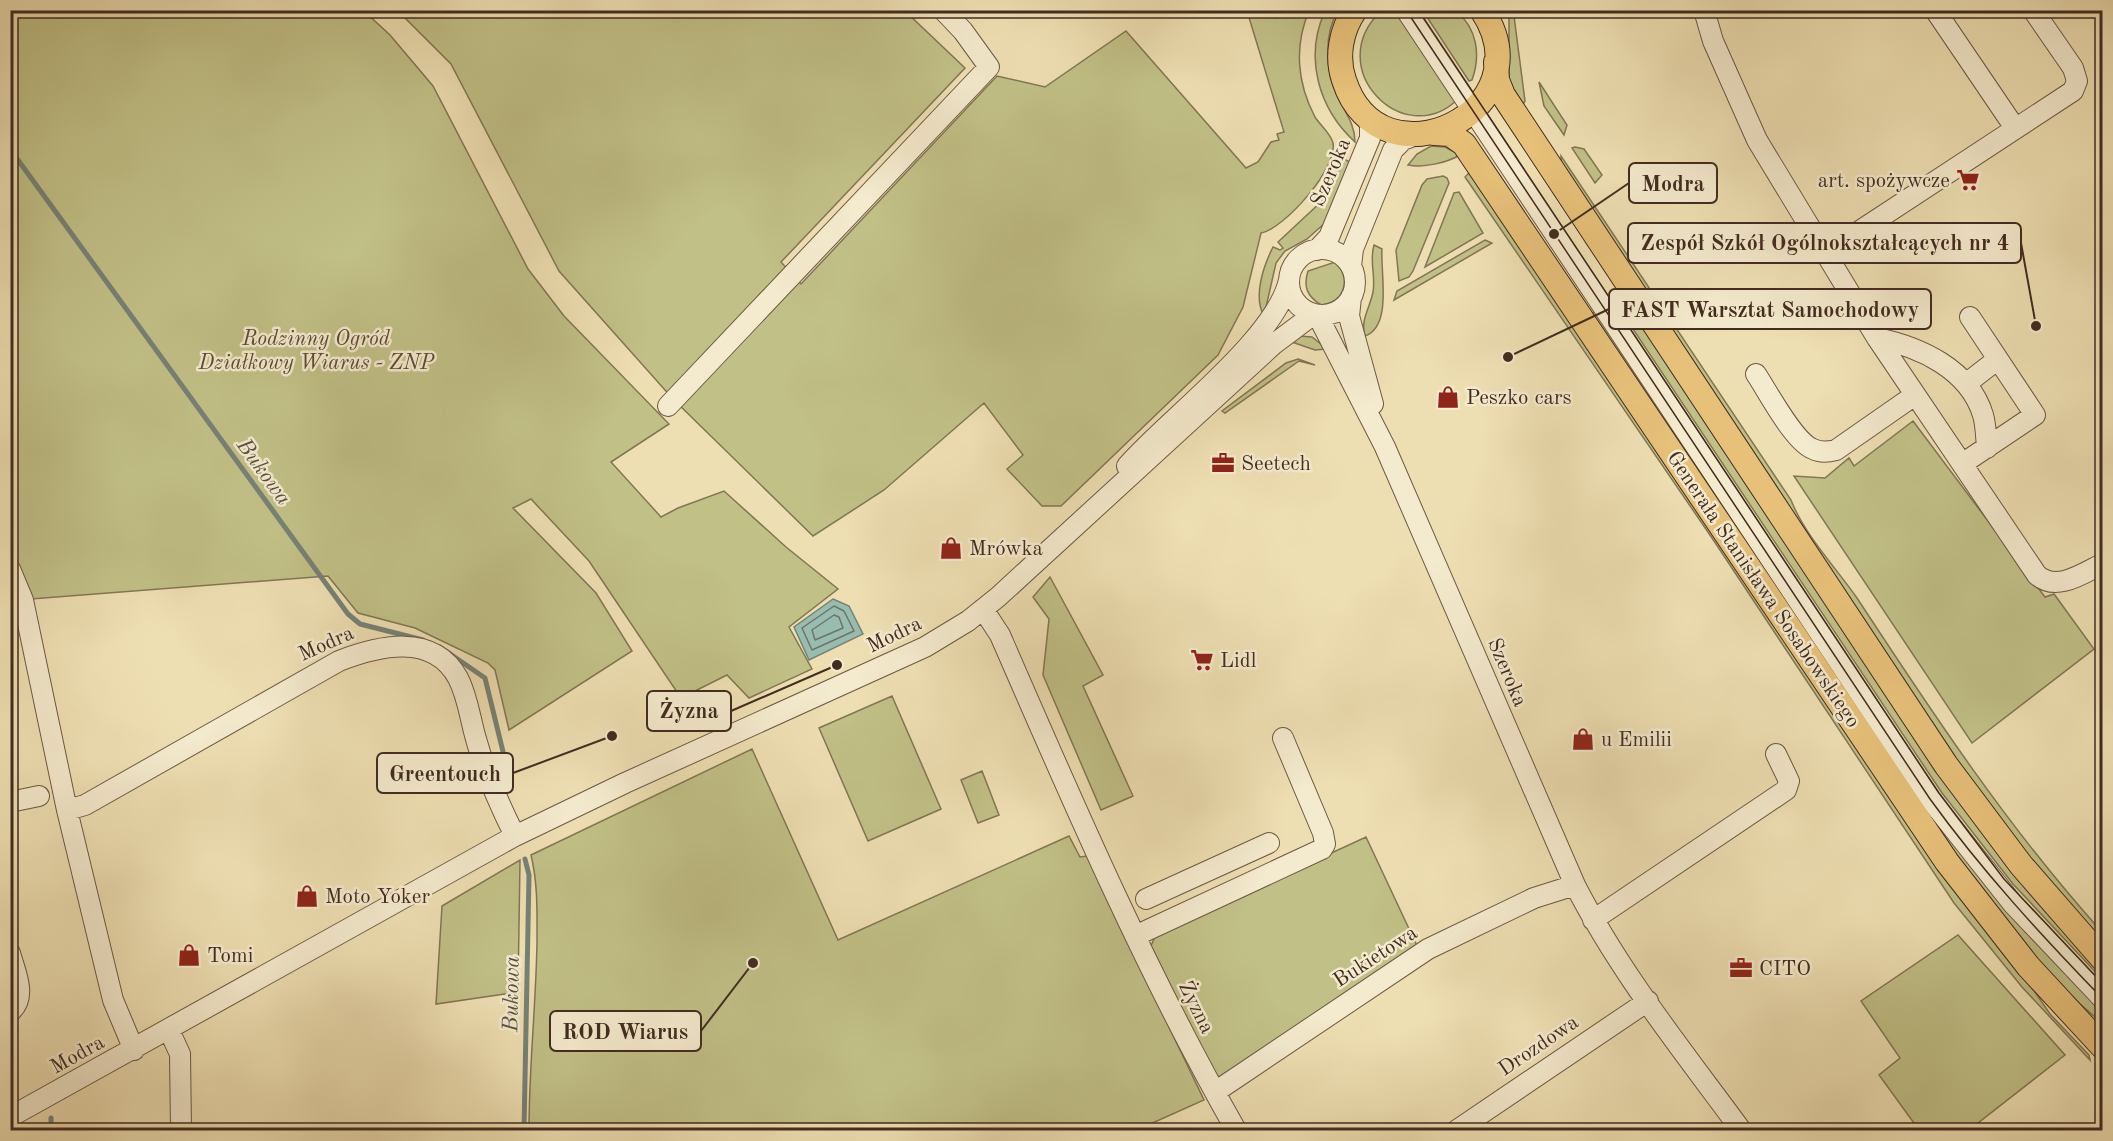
<svg xmlns="http://www.w3.org/2000/svg" width="2113" height="1141" font-family="'Old Standard TT',serif">
	<rect width="100%" height="100%" fill="#eedfb2"/>
	<filter id="stains"><feTurbulence type="fractalNoise" baseFrequency=".00333" numOctaves="4"/><feColorMatrix values="0 0 0 0 .2 0 0 0 0 .09 0 0 0 0 .02 0 0 0 .5 -.17"/></filter>
	<radialGradient id="worn" r=".72"><stop offset=".6" stop-color="#630" stop-opacity="0"/><stop offset="1" stop-color="#630" stop-opacity=".3"/></radialGradient>
	<path fill="#c1c087" stroke="#827654" stroke-width="1.5" d="M10 11H364L390 35 433 86 528 269 564 316 669 424 611 462 661 517 678 508 724 491 786 547 838 589 789 627 812 669 749 698 727 675 681 698 589 561 531 499 513 508 596 593 632 651 509 730 495 670 488 663 415 628 358 613 328 576 31 599 10 547Z
		M398 11H905L965 68 781 262 801 284 997 76 1045 87 1126 31 1246 168 1258 162 1271 142 1279 140 1277 134 1284 132 1247 11H1272L1275 18 1295 11H1309C1294 46 1297 83 1315 117 1320 125 1331 134 1333 143 1338 168 1284 229 1261 233L1243 307 1218 355 1061 506H1042L1007 469 1023 455 984 403 884 490 813 536 673 399 559 271 451 64Z
		M1325 11H1338C1324 33 1325 70 1337 96 1344 111 1355 123 1355 142 1318 108 1304 57 1325 11Z
		M1381 11H1401L1458 99C1404 152 1321 68 1381 11Z
		M1423 11H1456C1477 28 1481 55 1472 80L1469 81Z
		M1509 11H1513L1514 16 1525 101 1522 106 1509 85Z
		M1539 82 1567 125 1564 135 1544 106Z
		M1431 146 1445 147 1460 155C1446 163 1424 168 1408 165L1417 154Z
		M1575 147 1584 149 1602 175 1595 183 1572 148Z
		M1561 156 1791 500C1804 534 1836 568 1857 598 1933 714 2009 829 2102 932V945L1989 810 1561 165Z
		M1342 158 1350 162 1326 222 1307 239 1285 251 1276 263 1264 316C1253 297 1263 267 1273 247L1280 250 1283 248 1278 242 1323 200Z
		M1471 171 2050 1014 2089 1055 2090 1060 2022 987 1954 903 1712 538 1465 177Z
		M1443 176 1447 178 1449 183 1413 271 1409 277 1399 281 1396 250 1422 185 1427 179Z
		M1459 192 1483 233 1425 267 1454 193Z
		M1485 240 1492 243 1394 300 1397 291Z
		M1374 245 1382 249C1380 271 1393 326 1365 336 1360 320 1370 308 1373 292 1376 275 1369 262 1374 245Z
		M1335 262C1352 278 1345 303 1321 305 1307 296 1303 287 1308 271Z
		M1623 293 2079 947 2102 971V979L2013 884 1942 793 1613 299Z
		M1599 308 1910 777 2102 1003V1023L2058 985 1993 908 1590 315Z
		M1299 336 1312 337 1327 349 1315 350 1289 341Z
		M1298 359 1315 365 1299 361 1225 413 1222 411 1286 363Z
		M1913 421 2045 597 2054 594 2094 649 1972 743 1794 476 1825 478 1849 458 1854 466Z
		M1050 577 1103 675 1083 686 1133 796 1101 810 1043 675 1049 619 1033 597Z
		M892 696 941 809 868 841 819 728Z
		M752 749 838 940 1069 836 1080 857 1087 856 1204 1100 1137 1130H529C529 1067 536 1005 537 942 537 912 538 884 531 855Z
		M982 771 999 815 978 823 961 780Z
		M1366 837 1418 948 1218 1083 1151 946 1156 934Z
		M520 860 518 992 436 1004 442 906Z
		M1958 935 2065 1055 1969 1130H1919L1879 1075 1900 1058 1861 1001Z"/>
	<path fill="#99bcb0" stroke="#768276" stroke-width="1.5" d="M833 599 849 606 863 634 809 660 794 627Z"/>
	<g fill="none" stroke-linecap="round" stroke-linejoin="round">
		<path stroke="#6e7468" stroke-width="1.5" d="M834 606 844 611 854 631 812 650 802 628Z
			M834 615 839 617 843 628 815 640 812 630Z"/>
		<path stroke="#768276" stroke-width="5" d="M10 149 348 614 360 624 423 640
			M440 647 485 678 507 768
			M51 1118V1130
			M524 1130 529 875 525 859"/>
		<g stroke="#6d5944" stroke-width="22">
			<path id="minor" d="M1406 10 1930 799 2013 904 2102 998
				M1704 10 1713 41 1757 140 1877 338 2037 575C2056 592 2082 574 2102 564
				M1935 10 2015 128
				M1289 282a33 33 0 1 1 66 0a33 33 0 1 1-66 0Z
				M1317 250 1329 237 1370 138V124L1361 110
				M1826 253 2073 91 2077 81 2073 68 2033 10
				M1351 266 1353 249 1393 150 1403 140 1419 134
				M1351 297 1349 316 1373 404
				M1314 314 1321 322 1385 447 1575 885C1620 973 1683 1051 1741 1130
				M1877 338C1920 347 1969 369 1983 415 1986 425 1986 437 1987 448
				M1756 374C1768 392 1794 442 1813 449 1821 453 1828 452 1836 450L1915 395
				M1967 383 1998 359
				M668 406 989 67 963 31 943 10
				M1962 464 2035 415 1970 317
				M1127 466C1169 418 1276 339 1289 280
				M10 569 23 600 67 810 113 1000 134 1050
				M983 609 1000 635C1073 803 1146 972 1236 1130
				M10 802 39 796
				M67 810 85 805 339 661C378 646 433 632 458 678 468 697 470 719 476 739 485 772 500 806 515 836
				M1146 899 1269 843
				M1593 920 1786 790 1789 781 1776 754
				M1135 936 1322 849 1325 844 1323 833 1283 738
				M10 953C15 972 28 997 10 1012
				M169 1030 180 1054 181 1130
				M1215 1092 1428 949 1534 898 1575 885
				M10 1117 515 836 625 783 925 647 968 621 998 597 1274 344 1314 314
				M1457 1130 1648 1001"/>
		</g>
		<g stroke="#422c20" stroke-width="26">
			<path id="major" d="M1355 10C1341 30 1336 57 1344 80 1380 192 1549 111 1482 10
				M1496 62 1497 80 1503 95 1946 765 2021 865 2102 958
				M1434 133 1450 134 1464 144 1947 862 2028 966 2102 1046"/>
		</g>
		<use href="#minor" stroke="#f4eacd" stroke-width="20"/>
		<use href="#major" stroke="#e7c079" stroke-width="24"/>
		<path stroke="#422c20" stroke-width="1.5" d="M1406 10 1930 799C1982 871 2041 935 2102 998
			M1418 10 1939 793 2004 879 2102 983"/>
	</g>
	<defs>
		<g id="supermarket-bare" transform="scale(1.8)"><path d="M-6-5.5h2.5l.6 2H6L4.5 2H-2.5L-4.4-4H-6ZM-1.5 3.2a1.3 1.3 0 1 0 .1 0ZM3 3.2a1.3 1.3 0 1 0 .1 0Z" fill="#8f2418" stroke="#f4eacd" stroke-width="2.5" paint-order="stroke"/></g>
		<g id="shop-bare" transform="scale(1.8)"><path d="M-5-2.5h2.3a2.7 3.5 0 0 1 5.4 0H5L5.5 6h-11ZM-1.5-2.5h3a1.5 2.3 0 0 0-3 0Z" fill="#8f2418" stroke="#f4eacd" stroke-width="2.5" paint-order="stroke"/></g>
		<g id="office-bare" transform="scale(1.8)"><path d="M-6-3h4V-5.5h4V-3h4V5H-6ZM-1-4.5V-3h2v-1.5ZM-6 0V1H6V0Z" fill="#8f2418" stroke="#f4eacd" stroke-width="2.5" paint-order="stroke"/></g>
	</defs>
	<g fill-rule="evenodd">
		<use href="#supermarket-bare" x="1968" y="180"/>
		<use href="#shop-bare" x="1448" y="397"/>
		<use href="#office-bare" x="1223" y="463"/>
		<use href="#shop-bare" x="951" y="548"/>
		<use href="#supermarket-bare" x="1202" y="660"/>
		<use href="#shop-bare" x="1583" y="739"/>
		<use href="#shop-bare" x="307" y="896"/>
		<use href="#shop-bare" x="189" y="955"/>
		<use href="#office-bare" x="1741" y="968"/>
	</g>
	<g text-anchor="middle" stroke-width="5" stroke-linejoin="round" paint-order="stroke">
		<g font-size="21" fill="#422c20" stroke="#f4eacd">
			<text transform="translate(1330 172) rotate(-67)" y="7">Szeroka</text>
			<text transform="translate(1764 589) rotate(56)" y="7">Generała Stanisława Sosabowskiego</text>
			<text transform="translate(894 634) rotate(-26)" y="7">Modra</text>
			<text transform="translate(326 643) rotate(-24)" y="7">Modra</text>
			<text transform="translate(1508 672) rotate(67)" y="7">Szeroka</text>
			<text transform="translate(1375 956) rotate(-33)" y="7">Bukietowa</text>
			<text transform="translate(1197 1007) rotate(64)" y="7">Żyzna</text>
			<text transform="translate(1538 1045) rotate(-34)" y="7">Drozdowa</text>
			<text transform="translate(77 1054) rotate(-29)" y="7">Modra</text>
		</g>
		<g font-size="21" fill="#422c20" stroke="#f4eacd" text-anchor="start">
			<text x="1950" y="187" text-anchor="end">art. spożywcze</text>
			<text x="1466" y="404">Peszko cars</text>
			<text x="1241" y="470">Seetech</text>
			<text x="969" y="555">Mrówka</text>
			<text x="1220" y="667">Lidl</text>
			<text x="1601" y="746">u Emilii</text>
			<text x="325" y="903">Moto Yoker</text>
			<text x="207" y="962">Tomi</text>
			<text x="1759" y="975">CITO</text>
		</g>
		<g font-size="21" font-style="italic" fill="#5b4a35" stroke="#f4eacd">
			<text x="316" y="345">Rodzinny Ogród<tspan x="316" dy="24">Działkowy Wiarus - ZNP</tspan></text>
		</g>
		<g font-size="22" font-style="italic" fill="#585044" stroke="#f4eacd">
			<text transform="translate(265 471) rotate(54)" y="8">Bukowa</text>
			<text transform="translate(510 994) rotate(-89)" y="8">Bukowa</text>
		</g>
	</g>
	<path fill="none" stroke="#422c20" stroke-width="2" d="M1554 234L1629 183M2036 326L2021 243M1508 357L1609 309M837 665L731 711M612 736L513 773M753 963L701 1031"/>
	<g fill="#422c20" stroke="#f4eacd" stroke-width="2">
		<circle cx="1554" cy="234" r="6"/>
		<circle cx="2036" cy="326" r="6"/>
		<circle cx="1508" cy="357" r="6"/>
		<circle cx="837" cy="665" r="6"/>
		<circle cx="612" cy="736" r="6"/>
		<circle cx="753" cy="963" r="6"/>
	</g>
	<g fill="#f4eacd" stroke="#422c20" stroke-width="2">
		<rect x="1629" y="163" width="88" height="40" rx="6"/>
		<rect x="1628" y="223" width="393" height="40" rx="6"/>
		<rect x="1609" y="289" width="322" height="40" rx="6"/>
		<rect x="647" y="691" width="84" height="40" rx="6"/>
		<rect x="377" y="753" width="136" height="40" rx="6"/>
		<rect x="550" y="1011" width="151" height="40" rx="6"/>
	</g>
	<g font-size="22" text-anchor="middle" font-weight="bold" fill="#422c20">
		<text x="1673" y="191">Modra</text>
		<text x="1825" y="250">Zespół Szkół Ogólnokształcących nr 4</text>
		<text x="1770" y="317">FAST Warsztat Samochodowy</text>
		<text x="689" y="718">Żyzna</text>
		<text x="445" y="781">Greentouch</text>
		<text x="625" y="1039">ROD Wiarus</text>
	</g>
	<rect width="2113" height="1141" fill="none" stroke="#eedfb2" stroke-width="36"/>
	<rect x="12" y="12" width="2089" height="1117" fill="none" stroke="#422c20" stroke-width="3"/>
	<rect x="18" y="18" width="2077" height="1105" fill="none" stroke="#422c20" stroke-width="1.5"/>
	<rect width="100%" height="100%" filter="url(#stains)"/>
	<rect width="100%" height="100%" fill="url(#worn)"/>
</svg>
